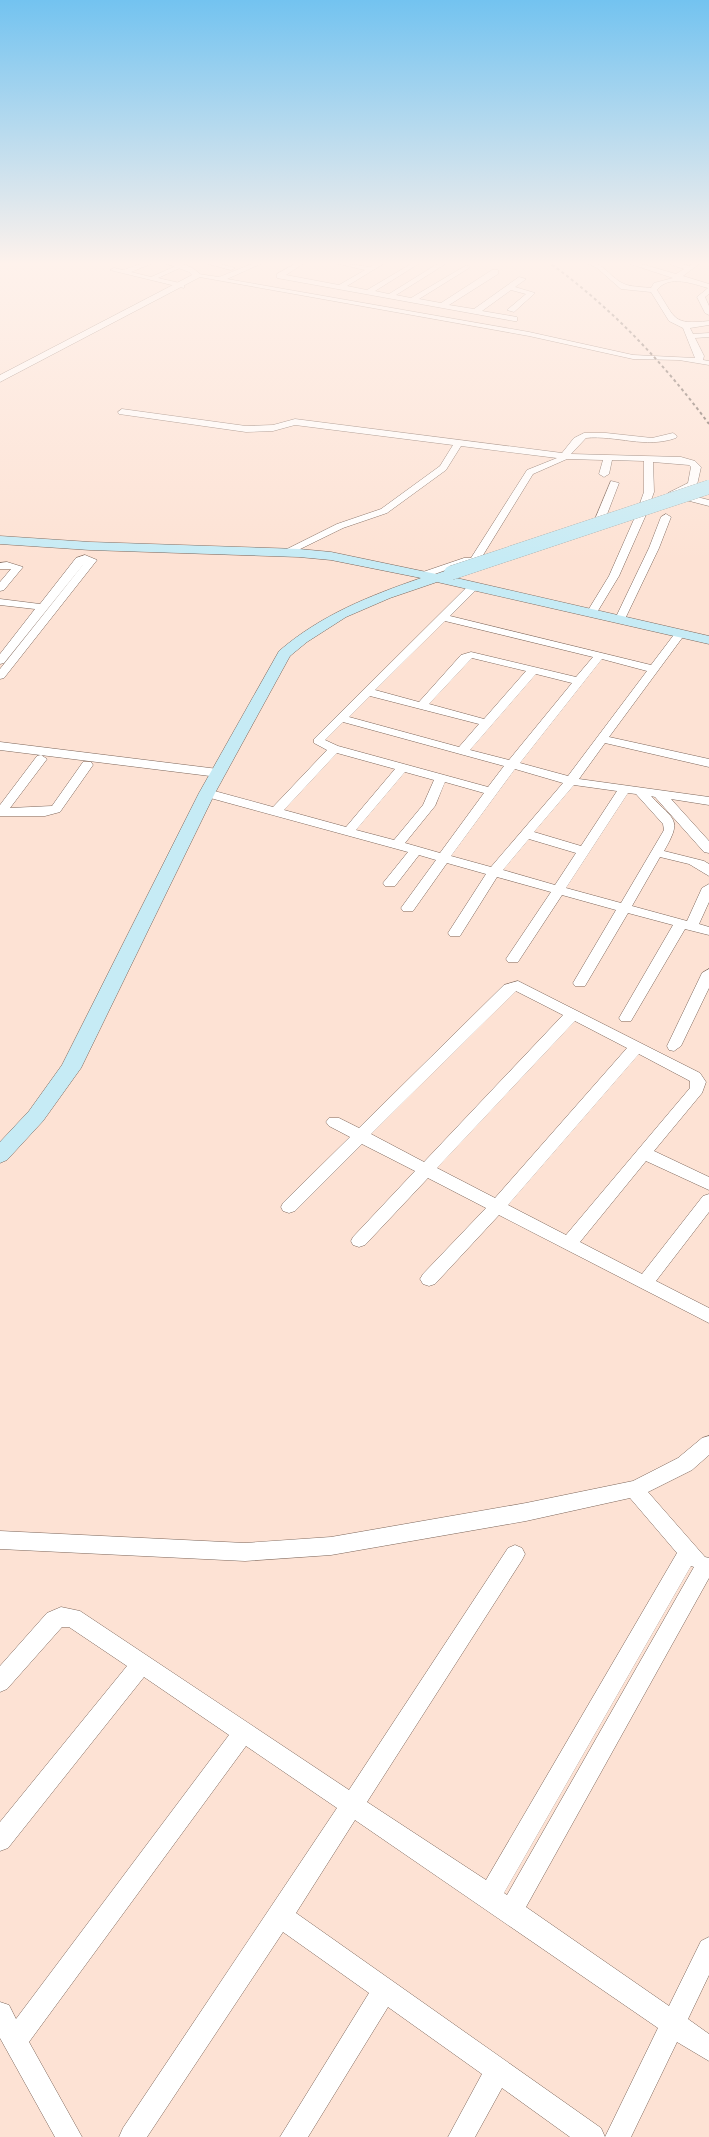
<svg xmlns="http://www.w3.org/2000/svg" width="709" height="2137" font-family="'Sofia Sans Condensed',sans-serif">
	<rect width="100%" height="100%" fill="#fde2d4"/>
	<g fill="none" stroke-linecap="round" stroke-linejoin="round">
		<g stroke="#7d665a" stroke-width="1">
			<path id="minor" d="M149 261H158L131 272 151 277 178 265H182V267L158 278 184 284V288L110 270 114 268 123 270Z
				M198 261H209L235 268 231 270Z
				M259 261H267L227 279 529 332 633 355 695 358 683 328 669 321 651 292 621 289 597 268 583 261C603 259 610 280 627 285 634 287 644 287 651 288L654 283 673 278 621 261H631L676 274 684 269 661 261H671L689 266 696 261H703L683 276 709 284V294L705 297 709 306V315L705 313 697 297 708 288C693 284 669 274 657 290 676 319 672 325 709 321V325L690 328 693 334 709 333V337L695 338 704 356 703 360 709 361V365L679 360 633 359 529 336 194 276 198 274 219 277Z
				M300 261H307L286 275 339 285 365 270 326 261 370 267 380 261H388L347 286 367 290 416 261H423L375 291 389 294 442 261H448L447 263 396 295 411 298 465 266H469V268L419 299 441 303 492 270H498V274L449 305 474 309 519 277 526 279 515 287 535 293 514 312 507 310 526 294 511 290 482 311 517 317V321H514L277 278V274Z
				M122 409 246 426 273 425 295 419 562 453 574 438 584 433H606L652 438 673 433 677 436 676 438C645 449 617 435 586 438L571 454 681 457 695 461 701 467 697 485 681 493 709 500V506L674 497 668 493 688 483 691 467 689 465 653 462 654 492 645 517 619 576 596 614 592 615 587 612 609 576 635 517 644 492V461L612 460 609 474 604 477 599 474 603 460 567 459 533 474 480 560H473L424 578 419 575 420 573 464 558H471L527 470 557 458 461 446 446 470 387 513 343 528 288 555 283 552 285 550 337 524 381 509 440 466 453 445 295 425 273 431 246 432 119 414 118 412Z
				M611 481 619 483 606 517 598 519 596 517Z
				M666 514 671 517 659 548 625 619 620 622 616 621 615 619 649 548 661 517Z
				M85 555 97 560 4 678 0 679V669L86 561 4 663 0 664V654L35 609 0 605V599L40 604 76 558Z
				M7 562 23 567 4 590 0 591V582L11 569H0V563Z
				M474 583 479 586 478 588 450 616 651 665 676 632 680 631 685 634 609 737 709 759V767L605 743 579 779 709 797V805L671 799 709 841V853L704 852 655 797 651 796C674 821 683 818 664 851L704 861 709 864V876L689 864 660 857 632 906 687 921 702 888 709 884V902L699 924 709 927V935L685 929 631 1021H621L619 1018 673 925 628 913 585 986H575L573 983 616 910 562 895 518 962H508L506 959 551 892 497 877 460 936H450L448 933 486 874 447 863 413 911H403L401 908 436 860 419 855 395 886H385L383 883 408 852 203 796 201 793 207 789 273 807 327 750 314 743V739L470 584ZM445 621 593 657 576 677 471 652 461 655 419 702 375 690ZM472 658 526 671 484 719 429 704ZM602 659 647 671 568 776 520 763ZM536 674 572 683 509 760 470 750ZM370 696 479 724 459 747 349 717ZM343 722 504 766 488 787 338 746 325 740ZM337 753 395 769 346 827 284 810ZM515 769 563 783 491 867 451 856ZM405 772 434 780 423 805 394 840 356 830ZM445 782 484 793 440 853 405 843 435 806ZM574 785 617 791 581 846 534 832ZM628 793 636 794 663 824 664 830 621 903 566 888ZM529 839 576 853 555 885 503 870Z
				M0 742 218 769 224 773 218 777 0 750Z
				M41 755 47 759 10 808 52 806 83 762H91L93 765 60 812 45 816H0V805L37 756Z
				M709 969V988L681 1046 674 1051 669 1050 667 1046 702 973Z
				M518 981 700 1073 706 1082 702 1093 654 1151 709 1177V1190L646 1161 580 1242 642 1274 703 1196 709 1194V1212L656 1281 709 1308V1323L499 1215 435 1284 429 1286 423 1284 420 1279 423 1274 486 1208 428 1178 365 1245 359 1247 353 1245 351 1241 353 1237 415 1171 362 1144 295 1211 289 1213 283 1211 281 1207 283 1203 350 1137 329 1126 326 1122 329 1118H339L359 1128 504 985ZM516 991 563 1015 424 1162 371 1134ZM575 1021 627 1048 495 1198 437 1168ZM639 1054 690 1081V1088L566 1235 508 1205Z
				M709 1436V1455L692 1470 648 1492 705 1557 709 1558V1578L526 1907 669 2006 701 1941 709 1937V1975L688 2019 709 2034V2061L677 2042 631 2137H605L658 2028 355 1820 296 1913 601 2128 605 2137H570L502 2088 475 2137H448L482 2074 388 2007 308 2137H280L369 1993 283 1932 147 2137H119L123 2128 337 1808 246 1746 29 2042 82 2137H55L0 2038V2002L9 2005 16 2019 229 1735 144 1677 8 1848 0 1851V1822L127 1666 69 1627H62L7 1689 0 1692V1666L47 1613 61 1607 80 1611 349 1790 508 1548 515 1545 522 1548 525 1554 522 1560 367 1802 486 1880 677 1553 630 1498 526 1521 331 1555 245 1561 0 1549V1531L245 1543 331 1537 526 1503 633 1481 678 1458 702 1438ZM691 1566 694 1567 507 1895 504 1893Z"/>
		</g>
		<g stroke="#7d665a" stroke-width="1">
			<path id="tertiary" d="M159 261C174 261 192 264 202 276L0 382V375L192 275 189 272Z"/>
		</g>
		<g stroke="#7d665a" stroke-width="1">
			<path id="secondary" d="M0 536 90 542 299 549 331 552 436 574 451 569 458 573 452 577 709 636V644L437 582 390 598 346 617 307 642 290 656 215 793 81 1068 43 1121 7 1160 0 1163V1142L29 1111 62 1065 199 793 279 651C321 615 369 596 421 578L331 560 299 557 90 550 0 544Z"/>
		</g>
		<use href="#minor" fill="#fff" fill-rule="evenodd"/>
		<use href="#tertiary" fill="#fff" fill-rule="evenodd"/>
		<use href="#secondary" fill="#c6ebf5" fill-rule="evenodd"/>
		<path stroke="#6d5e56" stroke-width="2" stroke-dasharray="3 3" stroke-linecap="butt" d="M547 261C611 307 662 361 709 424"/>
		<g stroke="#7d665a" stroke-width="14" stroke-linecap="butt">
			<path id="secondary-bridge" d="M451 573 709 487"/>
		</g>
		<use href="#secondary-bridge" stroke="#c6ebf5" stroke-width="14"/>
	</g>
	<linearGradient id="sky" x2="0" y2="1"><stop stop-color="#73c3f0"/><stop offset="0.47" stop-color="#fef2ec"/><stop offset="1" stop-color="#fef2ec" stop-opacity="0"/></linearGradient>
	<rect width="709" height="560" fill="url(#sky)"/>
</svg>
